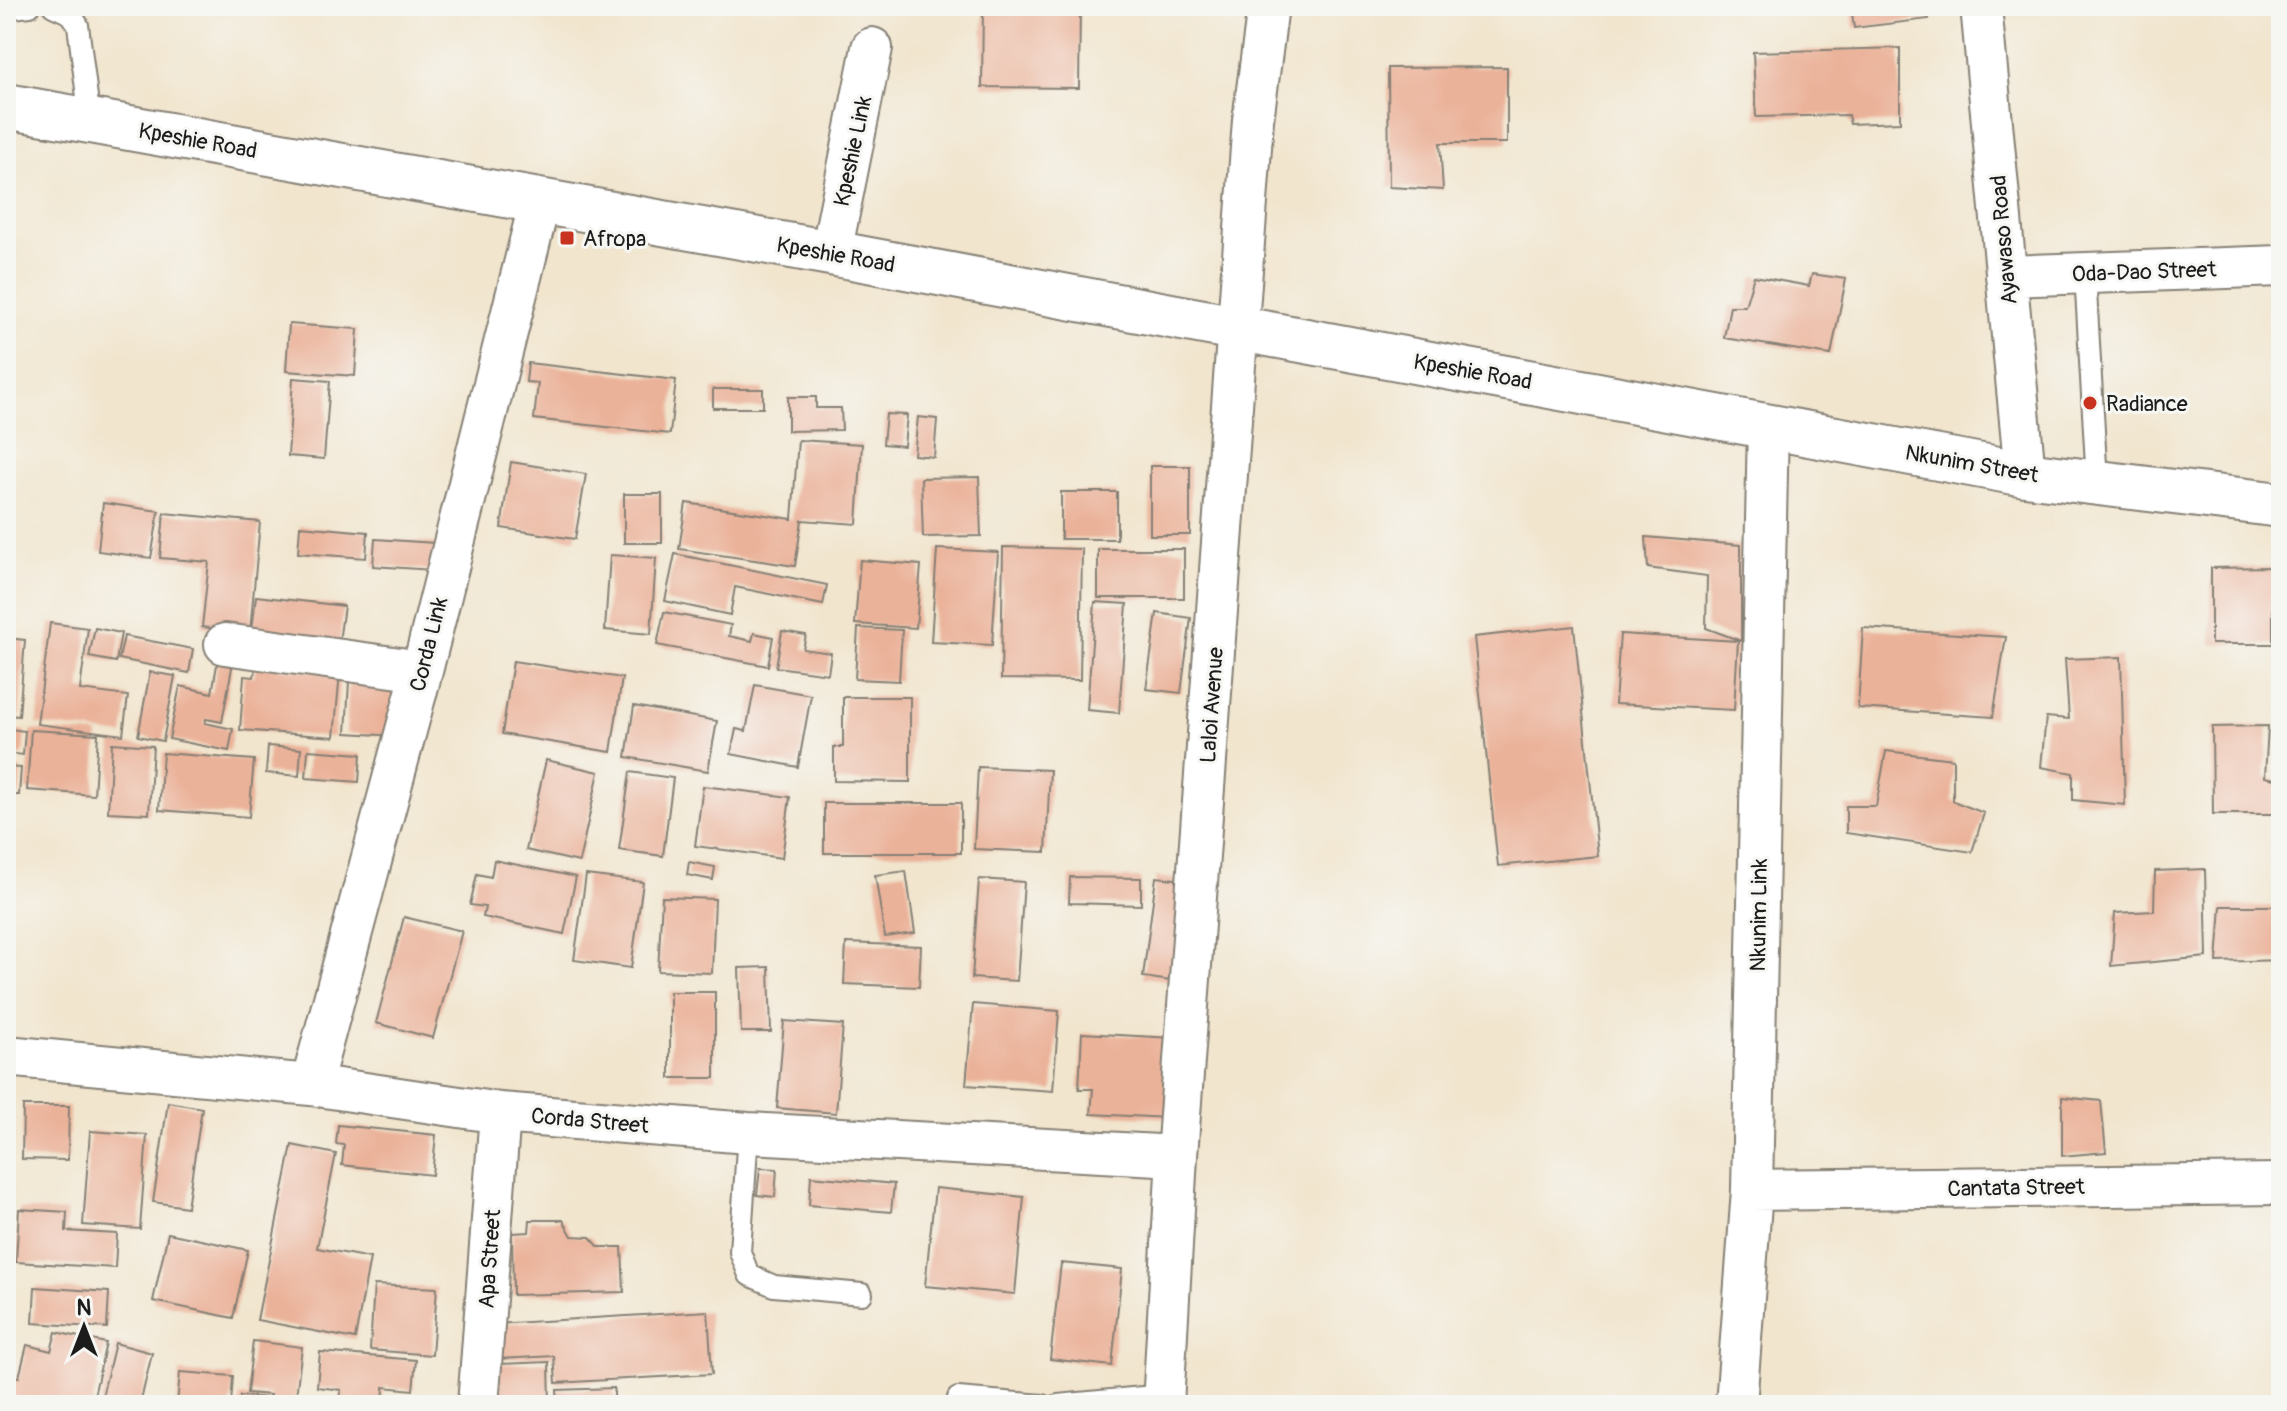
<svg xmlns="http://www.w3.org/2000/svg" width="2287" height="1411" font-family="Pangolin,sans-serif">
	<rect width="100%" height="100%" fill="#f6f6f2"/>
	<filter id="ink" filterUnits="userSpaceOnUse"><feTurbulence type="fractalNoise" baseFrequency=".0125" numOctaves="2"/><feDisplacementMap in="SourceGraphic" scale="16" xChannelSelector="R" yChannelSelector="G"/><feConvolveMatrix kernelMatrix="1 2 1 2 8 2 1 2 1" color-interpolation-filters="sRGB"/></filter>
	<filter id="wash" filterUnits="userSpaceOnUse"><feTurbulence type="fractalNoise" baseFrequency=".006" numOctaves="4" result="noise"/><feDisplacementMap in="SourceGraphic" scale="32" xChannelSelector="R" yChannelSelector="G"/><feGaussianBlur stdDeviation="1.8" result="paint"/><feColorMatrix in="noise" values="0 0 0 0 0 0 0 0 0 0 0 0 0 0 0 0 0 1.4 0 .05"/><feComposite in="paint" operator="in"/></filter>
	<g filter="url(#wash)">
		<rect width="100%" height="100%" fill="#f1e5ce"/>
		<g id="blocks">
			<path fill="#ebb29a" d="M983 6H1080L1079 88 982 87Z
				M1851 6H1927L1929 19 1854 28Z
				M1900 48V122L1850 124 1848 115 1756 117 1753 52Z
				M1507 67V143H1440L1443 190 1389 187 1388 68Z
				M1812 274 1846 279 1831 355 1724 338 1730 306H1745L1754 276 1809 286Z
				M289 324 358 329 355 376 286 371Z
				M528 363 676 380 670 434 534 419 538 383 526 382Z
				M293 378 330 381 324 459 288 456Z
				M713 389H763V408H713Z
				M788 397H816V408H841L842 430 788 431Z
				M886 414 907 415 904 446 883 444Z
				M918 417 937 419 934 457 914 455Z
				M798 440 862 444 857 524 802 520 795 566 679 549 686 503 792 519Z
				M511 462 586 474 575 539 501 528Z
				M1150 466H1190V535H1150Z
				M979 477 981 536 923 537 921 478Z
				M1061 492H1117V539H1061Z
				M624 494H662V543H624Z
				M103 503 159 511 151 558 98 551Z
				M164 513 260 522 250 632 202 627 209 562 160 558Z
				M300 526 368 532 366 558 298 553Z
				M1646 537 1741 545V641L1706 628 1707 576 1648 568Z
				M375 539 435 543 433 570 373 566Z
				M1003 547 1082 549 1080 680 1001 679Z
				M937 549 998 552 992 645 931 642Z
				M1098 549H1184V598H1098Z
				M675 554 827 585 823 605 735 587 730 615 665 601Z
				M610 555 656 558 651 634 605 630Z
				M860 560 921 565 916 628 855 624Z
				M2273 567V644H2211V568Z
				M256 596 344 606 339 642 252 631Z
				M1095 602 1127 604 1119 713 1087 710Z
				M664 612 731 625 729 636 752 641 754 633 773 637 768 666 657 645Z
				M1157 613 1191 618 1181 693 1146 689Z
				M50 623 88 628 80 690 128 696 123 735 37 724Z
				M1574 626 1598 856 1498 866 1474 637Z
				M95 628 121 633 116 662 89 657Z
				M858 628 902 630 899 681 855 679Z
				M1863 628 2006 637 1993 717 1858 708Z
				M782 631 806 635 803 649 831 653 828 674 776 667Z
				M1620 634 1738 641 1734 710 1615 704Z
				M124 636 193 649 189 673 119 659Z
				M6 638 25 640 19 716 6 715Z
				M2121 657 2125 805 2073 800V773L2041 767 2046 717 2069 719 2065 659Z
				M218 659 233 662 222 722 206 719 205 723 233 729 229 751 169 739 180 686 212 693Z
				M513 661 622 678 611 752 502 734Z
				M256 666 340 673 334 737 240 730 244 676 254 677Z
				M150 672 175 676 163 741 138 736Z
				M349 681 401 684 398 736 346 733Z
				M755 685 811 695 798 767 731 754 736 729 746 731Z
				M843 697H910V782L834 781V747H843Z
				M634 706 717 721 708 771 626 757Z
				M2268 726 2265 777 2281 780V814H2213L2212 727Z
				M10 729 25 731 23 755 7 753Z
				M31 730 98 734 94 795 27 790Z
				M112 743 153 746 149 814 108 812Z
				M268 746 301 749 299 776 266 773Z
				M308 750 361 754 359 782 306 778Z
				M1886 751 1953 759V801L1984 813 1972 852 1846 833V806H1876Z
				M163 753 254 760 249 817 159 810Z
				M546 760 599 772 579 862 526 850Z
				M6 767 21 768 19 795H6Z
				M978 767 1050 770 1046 852 974 849Z
				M630 772 673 778 663 856 619 850Z
				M703 786 790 797 782 858 695 846Z
				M824 803H961V853H824Z
				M494 860 576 877 564 934 483 917 485 907 470 905 477 874 491 877Z
				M689 862 715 867 713 880 687 875Z
				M2205 869 2207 957 2111 966 2115 913 2154 911 2155 871Z
				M906 871 915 933 885 937 875 875Z
				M586 875 643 882 631 968 574 960Z
				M1070 877 1141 878V905L1069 903Z
				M1156 877 1184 880 1171 981 1143 977Z
				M979 879 1024 882 1017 981 972 978Z
				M662 897 715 899 712 973 658 971Z
				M2221 906H2281V960L2217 962Z
				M404 917 462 931 433 1038 376 1023Z
				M846 943 921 946 919 987 844 984Z
				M769 967 771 1032H741L739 968Z
				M670 992H715V1078H670Z
				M973 1004 1059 1011 1053 1091 966 1085Z
				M784 1021 843 1025 836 1113 777 1108Z
				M1082 1033 1173 1038 1169 1118 1091 1114 1093 1089H1079Z
				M2062 1097 2101 1101 2106 1152 2062 1156Z
				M168 1102 202 1108 187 1207 153 1202Z
				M23 1106H69L68 1160 22 1159Z
				M338 1125 436 1135 432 1175 342 1165 344 1145 336 1144Z
				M90 1131 147 1135 140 1229 83 1225Z
				M292 1145 336 1154 317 1248 370 1258 355 1339 257 1320Z
				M760 1168 777 1169 775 1197 757 1195Z
				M811 1176 894 1184 891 1212 809 1205Z
				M935 1188 1024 1197 1015 1294 925 1286Z
				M19 1209 67 1212 66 1231 117 1234 115 1268 16 1262Z
				M530 1220H563L572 1236 590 1237 599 1247H622L624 1292 513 1295 512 1233 529 1232Z
				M168 1233 248 1250 233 1318 153 1301Z
				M1061 1263 1122 1269 1112 1366 1050 1359Z
				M6 1285H12V1323H6Z
				M374 1285 437 1288 432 1355 370 1350Z
				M35 1287 109 1292 107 1328 33 1323Z
				M708 1311 712 1374 556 1383 554 1356 498 1359 495 1324Z
				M56 1332 106 1343 92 1405H6V1375L19 1377 27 1345 51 1351Z
				M253 1341 302 1347 295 1405 269 1404 270 1395 247 1393Z
				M115 1343 152 1353 140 1405H100Z
				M320 1352 416 1360 413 1390 384 1387 383 1405H340L341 1390 317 1387Z
				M549 1362 550 1405H500L499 1364Z
				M180 1372 233 1376 231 1405H177Z
				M614 1388V1405H558L557 1390Z
				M240 1396 267 1398 266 1405H239Z"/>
		</g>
	</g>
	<g filter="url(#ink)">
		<use href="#blocks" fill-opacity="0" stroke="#868075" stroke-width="2"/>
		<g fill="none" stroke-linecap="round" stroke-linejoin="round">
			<g stroke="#868075" stroke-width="24">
				<path id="service" d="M53 6 71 14 78 25 90 121
					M6 14 12 8 30 6
					M2085 273 2097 483
					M748 1133 740 1252 749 1275 774 1286 862 1294
					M958 1398 1043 1405
					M1058 1405 1164 1395"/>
			</g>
			<g stroke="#868075" stroke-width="44">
				<path id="minor" d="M1981 6 2025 474
					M831 253 872 48
					M2006 276 2281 266
					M225 644 422 671
					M6 1056 311 1085 500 1113 748 1133 1177 1156
					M311 1085 422 671 540 201
					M1752 1190 2281 1184
					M478 1405 500 1113
					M1163 1405 1177 1156 1253 120 1268 6
					M1736 1405 1752 1190 1768 425"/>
			</g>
			<g stroke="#868075" stroke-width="48">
				<path id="tertiary" d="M6 106 831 253 2025 474 2281 505"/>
			</g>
			<use href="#service" stroke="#fff" stroke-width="20"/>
			<use href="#minor" stroke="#fff" stroke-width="40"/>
			<use href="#tertiary" stroke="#fff" stroke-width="44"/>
		</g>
	</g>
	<g fill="#c8321e" stroke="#f6f6f2" stroke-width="3">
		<rect x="559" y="230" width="16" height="16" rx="4"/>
		<circle cx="2090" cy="403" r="8"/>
	</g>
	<g text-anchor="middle" stroke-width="6" stroke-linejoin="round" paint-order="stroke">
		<g font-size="22" fill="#1c1c1c" stroke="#f6f6f2">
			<text transform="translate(198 140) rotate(10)" y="8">Kpeshie Road</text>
			<text transform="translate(852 151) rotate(-78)" y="8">Kpeshie Link</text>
			<text transform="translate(2003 240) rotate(-95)" y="8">Ayawaso Road</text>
			<text transform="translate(836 254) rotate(10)" y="8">Kpeshie Road</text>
			<text transform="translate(2144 271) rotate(-2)" y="8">Oda-Dao Street</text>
			<text transform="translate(1473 371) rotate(10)" y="8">Kpeshie Road</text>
			<text transform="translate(1972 463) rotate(10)" y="8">Nkunim Street</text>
			<text transform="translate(428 644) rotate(-76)" y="8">Corda Link</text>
			<text transform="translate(1211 705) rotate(-86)" y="8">Laloi Avenue</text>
			<text transform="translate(1758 915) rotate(-89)" y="8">Nkunim Link</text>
			<text transform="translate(590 1120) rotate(5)" y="8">Corda Street</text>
			<text transform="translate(2016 1187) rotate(-1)" y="8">Cantata Street</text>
			<text transform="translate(489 1259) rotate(-86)" y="8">Apa Street</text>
		</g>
		<g font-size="22" fill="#1c1c1c" stroke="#f6f6f2" text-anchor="start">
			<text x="583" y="246">Afropa</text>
			<text x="2106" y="411">Radiance</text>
		</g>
	</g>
	<rect width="2287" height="1411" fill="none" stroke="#f6f6f2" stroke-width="32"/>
	<g transform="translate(84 1327)" stroke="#f6f6f2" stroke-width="6" paint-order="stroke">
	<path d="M0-6L14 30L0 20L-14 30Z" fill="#1c1c1c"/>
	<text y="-12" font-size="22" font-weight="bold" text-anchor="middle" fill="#1c1c1c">N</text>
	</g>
</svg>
